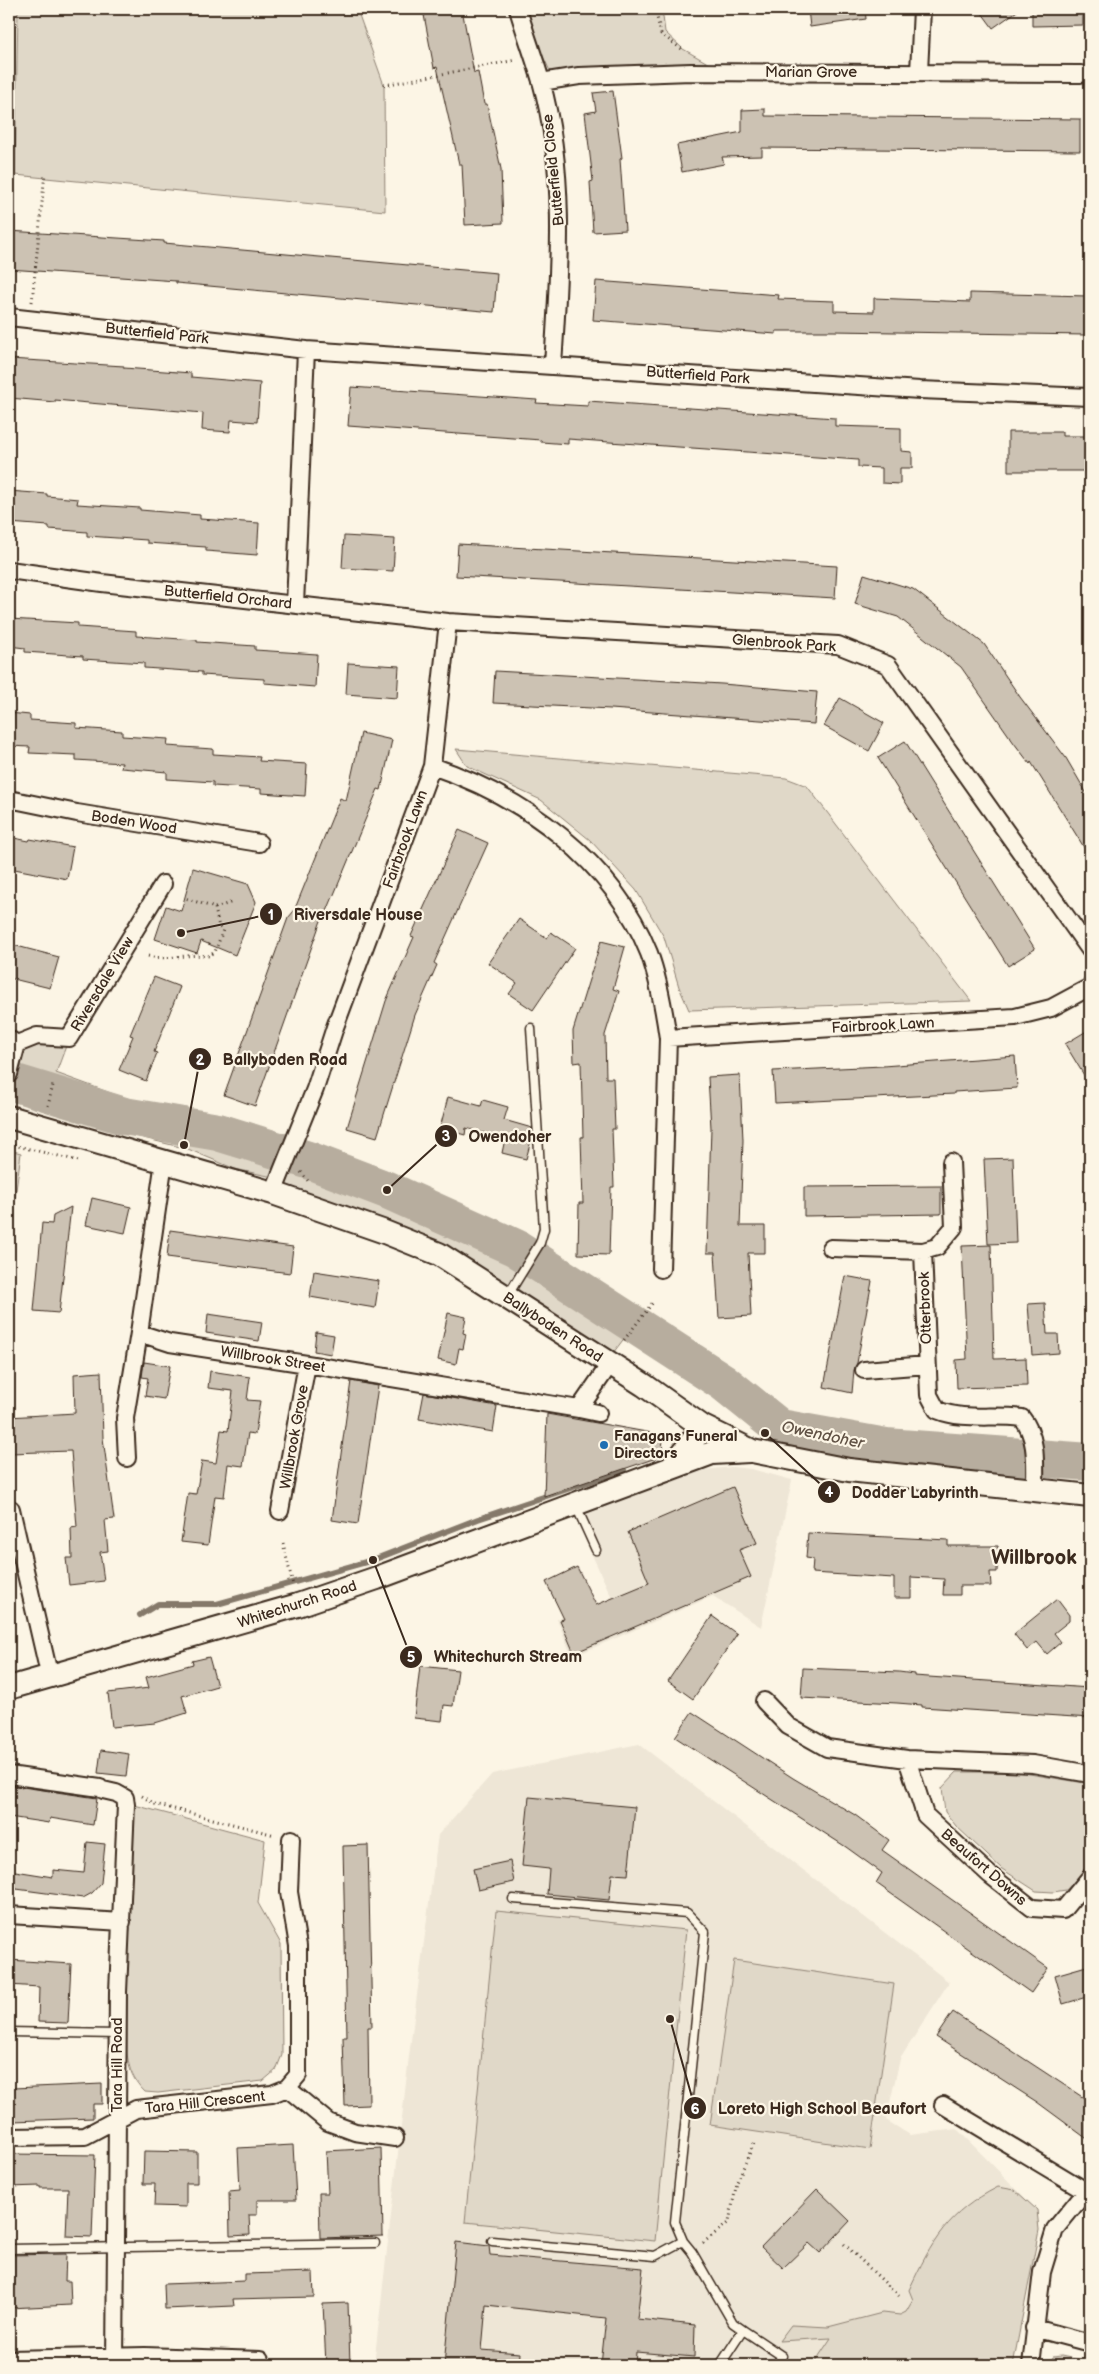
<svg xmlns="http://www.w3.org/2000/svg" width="1099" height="2374" font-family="'Balsamiq Sans',sans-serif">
	<rect width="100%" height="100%" fill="#fcf5e5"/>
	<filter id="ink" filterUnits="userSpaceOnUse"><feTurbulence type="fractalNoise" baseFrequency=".02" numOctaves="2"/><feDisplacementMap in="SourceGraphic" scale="10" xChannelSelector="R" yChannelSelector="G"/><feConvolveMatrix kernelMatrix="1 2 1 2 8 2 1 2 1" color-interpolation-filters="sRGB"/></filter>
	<g filter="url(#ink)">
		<path fill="#eee6d6" d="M732 1467 751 1469 792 1480 761 1627 713 1596 572 1657 557 1619 612 1598 575 1518 703 1470Z
			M639 1744 949 1982 900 2059 886 2120 910 2135 957 2129 1037 2210 1008 2365H374L409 2056 438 1835 492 1774Z"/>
		<path fill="#e0d8c8" stroke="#8e8173" d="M18 9H267L359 15 384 85 385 211 15 175Z
			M527 9H662L665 32 683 49 722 71 551 73 540 50Z
			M456 749 786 778 807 786 971 1001 689 1010 679 987 664 937 636 890 590 840 541 800 467 766Z
			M69 1038 56 1073 218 1132 311 1161 387 1190 516 1248 635 1324 607 1361 507 1296 274 1190 273 1177 235 1169 188 1149 115 1131 9 1099V1039Z
			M9 1150 21 1153 12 1220H9Z
			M957 1772H1017L1085 1783 1090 1786V1858L1083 1872 1066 1890 1053 1892 1036 1891 1002 1869 956 1826 945 1812 942 1788Z
			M127 1803 265 1840 258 1903 281 1944 282 2055 276 2070 263 2081 158 2093 145 2092C133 2080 129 2070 127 2053Z
			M496 1911 686 1930 655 2241 465 2222Z
			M734 1960 894 1984 870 2149 710 2125Z
			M998 2187 1015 2190 1037 2210 1039 2230 1013 2365H813L831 2338 779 2341 791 2325 828 2327 882 2313 900 2315 906 2312 913 2300 909 2290C932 2241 947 2213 998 2187Z
			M1061 2356 1090 2362V2365H1049L1053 2357Z"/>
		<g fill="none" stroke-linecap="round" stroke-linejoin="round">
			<path stroke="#85796b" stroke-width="6" d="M140 1615 158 1604H217L373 1560 478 1519 624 1470"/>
			<path stroke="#b7ad9e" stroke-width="38" d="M9 1081 124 1116 218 1132 311 1161 387 1190 516 1248 723 1382 780 1428 886 1447 1090 1462"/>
		</g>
		<path fill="#ccc2b3" stroke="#3b2a1e" d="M454 9H462L474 73 478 72 484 104H487L501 169 503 223 465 225 462 164H459L437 67 434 68 424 15Z
			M808 9H865L866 19 810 27Z
			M979 9H1020L993 28Z
			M1032 9H1083V25L1032 26Z
			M613 91 622 158 620 159 625 230 593 232 590 182 593 181 585 113 596 111 593 93Z
			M765 109V116L1080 119V151L762 148V156L722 157 724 164 682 172 677 145 742 132V110Z
			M9 231 164 241V243L497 273 494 312 176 283V281L9 269Z
			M596 281 779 295 778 299 834 301V311L874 312V298L970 302V293L1087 296 1086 335 833 331H776V334L593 320Z
			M9 359 124 366V368L191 373V377L260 383 257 422 231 420 230 432 202 430 203 413 55 400V402L9 398Z
			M351 387 537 400 536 403 588 406V401L835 418V426L901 428V451L912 452V468H900V484L882 483V468L858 467V460L568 439V444L541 442V440L348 426Z
			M1008 432H1062V436H1090V471H1008Z
			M9 491 47 494V496L78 499 77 504 140 508V510L200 515V519L259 523 257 555 206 551V547L147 543V540L87 536V532L49 529V526L9 523Z
			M344 536 395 539 393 571 342 568Z
			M458 544 837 566 835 598 456 576Z
			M864 574 913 589 984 644 1020 697 1066 758 1090 799V857L1031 762 1030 764 1014 743 961 667 898 617 855 604Z
			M9 619 78 623V627L136 631V636L197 640V642L255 646V650L317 654 315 687 264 683V679L202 675V672L144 668V663L83 659V656L25 652V648L9 646Z
			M348 663 399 666 397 698 346 694Z
			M495 671 722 684 817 692 814 724 611 709 493 703Z
			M840 698 884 723 869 751 824 726Z
			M9 713 30 715V720L76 723V728L122 731V736L168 739 167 746 213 749V754L260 757 259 761 307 764 305 796 261 793V789L213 786V782L167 779V772L121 768 122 763 76 760V755L29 753 30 747 9 746Z
			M361 733 392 740 381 790 378 789 325 916 323 915 255 1106 224 1095 288 918 294 911 340 798 346 801Z
			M905 741 1035 949 1008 966 878 758Z
			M459 830 488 843 434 963 437 965 415 1015 377 1137 347 1128 386 1001 414 937 411 936Z
			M9 837 29 841 30 839 73 847 67 879 9 868Z
			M193 868 248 884 256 902 235 955 201 941 197 953 155 939 166 906 181 911Z
			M519 919 547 938 551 932 575 948 533 1010 509 994 517 983 488 963Z
			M601 941 625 947 613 989 619 991 605 1035 606 1078H613L615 1129H612L614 1187H611L609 1255 578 1254 579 1203H583L581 1137H583L581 1062 574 1063 573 1031Z
			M9 944 59 957 50 988 9 978Z
			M154 977 180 987 154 1052 157 1053 146 1081 119 1070 133 1036 130 1035Z
			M1090 1029V1085L1065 1044Z
			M1015 1056 1017 1088 954 1092V1094L775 1103 773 1071 883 1066Z
			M740 1075 743 1140 740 1226H765V1253H748L751 1316 719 1318 715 1253H707L711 1128 708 1077Z
			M448 1097 481 1106 483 1100 508 1107 504 1120 532 1128V1137L526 1159 502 1153 505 1139 466 1128 465 1135 440 1128Z
			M1013 1158 1016 1243 988 1244 984 1159Z
			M941 1186V1214L804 1216V1187Z
			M92 1198 131 1207 125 1233 86 1225Z
			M71 1207 59 1313 34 1311 42 1223 52 1224 53 1216Z
			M170 1230 293 1247 290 1273 167 1257Z
			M991 1245 994 1359 1026 1358 1027 1386 957 1388 956 1360 967 1359 962 1246Z
			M314 1271 379 1281 375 1308 310 1297Z
			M845 1276 872 1281 857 1363 854 1370 852 1393 824 1387Z
			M1045 1303 1047 1334H1058L1059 1353 1032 1355 1028 1304Z
			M448 1313 466 1317 463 1333 466 1334 463 1349 459 1348 456 1364 438 1360Z
			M208 1314 262 1322 259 1341 206 1333Z
			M316 1332 334 1335 331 1354 314 1351Z
			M144 1362 170 1366 164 1399 145 1396 148 1378 142 1377Z
			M210 1371 250 1377 247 1400 260 1401 255 1434 248 1433 243 1466 228 1464 224 1497 215 1496 208 1545 181 1542 188 1493 196 1494 202 1461 216 1463 221 1430 228 1431 233 1391 208 1388Z
			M101 1372 103 1438 114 1519 105 1520 108 1551 100 1552 104 1581 69 1585 66 1558H72L71 1528 77 1527 71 1451 10 1453 9 1417 75 1413 74 1374Z
			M351 1381 378 1386 358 1524 332 1520Z
			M424 1393 497 1406 493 1432 419 1419Z
			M547 1414 663 1435 662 1456 544 1496Z
			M733 1487 757 1543 739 1550 751 1577 574 1653 560 1620 564 1619 546 1582 577 1567 596 1605 649 1583 628 1532Z
			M808 1533 948 1540V1546H998L997 1572H990L991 1586H960V1595H943L944 1579 911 1577V1598H894V1578L812 1573 813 1559 806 1558Z
			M1057 1599 1069 1615V1621L1054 1633 1061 1642 1047 1654 1037 1642 1027 1650 1014 1634Z
			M712 1616 737 1634 693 1699 668 1681Z
			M209 1657 217 1686 182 1696 187 1713 155 1723 112 1727 108 1693 149 1688 146 1677 193 1664 192 1661Z
			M420 1666 458 1670 453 1706 444 1705 442 1721 414 1718Z
			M803 1668 899 1672 914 1674V1676L1090 1688V1718L922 1707V1705L897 1703 801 1698Z
			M692 1712 793 1778 855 1815 889 1840 882 1850 1048 1968 1031 1993 876 1883 882 1873 846 1847 675 1737Z
			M101 1750 129 1754 126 1776 98 1773Z
			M9 1785 97 1798 93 1825 50 1818 49 1823 9 1817Z
			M529 1797 635 1807 628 1875 612 1874 609 1900 547 1894 549 1869 522 1866Z
			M87 1842 105 1844 101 1883 92 1893 83 1898 9 1888V1870L53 1877V1870L84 1873Z
			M368 1845 372 2027H368L369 2105 345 2106 343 2037H347L343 1846Z
			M510 1861 514 1882 478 1890 473 1869Z
			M9 1960 71 1964 68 2023 38 2022 39 1987 9 1985Z
			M1090 1965V1996L1063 2004 1055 1975Z
			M953 2012 1090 2102V2141L1037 2102 936 2037Z
			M102 2084V2104H93V2118L13 2121V2088Z
			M293 2145 296 2200H257V2215H249L250 2235 230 2236 229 2191 240 2190 238 2148Z
			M381 2148 383 2236 320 2238 319 2193H328L326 2151Z
			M144 2151 197 2152V2183H186V2207L154 2206 155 2184H143Z
			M9 2154 95 2155 92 2237 66 2236 68 2188H40V2186L9 2187Z
			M817 2189 850 2221 820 2253 809 2243 783 2268 761 2247Z
			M456 2242 489 2246 490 2255 643 2268 637 2319 695 2325 694 2357 636 2352 635 2365H601L606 2318 486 2305 482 2350 520 2353 519 2365H444Z
			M66 2254 65 2281H70L71 2305 9 2308V2255Z
			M313 2272 314 2297 233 2299 234 2306 165 2309 164 2284 245 2281V2274Z
			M348 2303 350 2365H326L323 2304Z"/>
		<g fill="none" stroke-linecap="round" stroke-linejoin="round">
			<g stroke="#3b2a1e" stroke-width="11">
				<path id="lane" d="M508 1295 540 1243 544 1229 531 1028
					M576 1506 596 1550
					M513 1899 687 1913 705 1932 675 2222 683 2241 692 2252 733 2323 743 2330
					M9 2032 117 2034
					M492 2241 655 2256 683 2241
					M9 2249 375 2243
					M720 2365 743 2330 782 2356 776 2365"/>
			</g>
			<g stroke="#3b2a1e" stroke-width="20">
				<path id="street" d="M518 9C525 33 534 57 541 81 567 174 559 271 553 365
					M919 72 922 9
					M541 82 579 76 691 72 1081 74
					M9 317 306 350 920 390 1090 397
					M9 570 102 583 448 622 838 645 888 665 1090 950
					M295 605 306 350
					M432 766C524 797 612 860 649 953 659 980 664 1010 668 1038L661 1269
					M9 799 77 813 259 843
					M668 1038 1015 1017 1051 1008 1090 987
					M9 1039 17 1044 9 1074
					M17 1044 37 1036 69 1038 163 884
					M164 1161 139 1333 170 1343 307 1364 579 1409 610 1364
					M951 1162 954 1227 937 1247 923 1251 929 1395 937 1410C964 1421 993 1414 1022 1418 1038 1438 1035 1464 1035 1489
					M273 1193 315 1089 335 1027 432 766 448 622
					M831 1248 923 1251
					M864 1370 927 1365
					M579 1409 598 1413
					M127 1458 125 1418 139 1333
					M9 1509H11L50 1678
					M280 1511 307 1364
					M764 1701 788 1726 827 1748 907 1759 1033 1764 1090 1774
					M907 1759 925 1815 990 1875 1032 1908 1063 1910 1090 1877
					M9 1775 100 1788
					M103 1790 116 1793 125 1798 126 1805 118 1992 115 2365
					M9 1915 122 1922
					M287 2088 328 2122 355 2132 395 2138
					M943 2105 1086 2191
					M9 2137 85 2136 136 2109 272 2094 287 2088 298 2075V1946L289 1892 291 1839
					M1034 2328 1090 2343
					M9 2359 145 2356 260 2360
					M1031 2365 1042 2272 1055 2229 1090 2186"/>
			</g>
			<g stroke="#3b2a1e" stroke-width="26">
				<path id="secondary" d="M9 1117 273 1193 382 1231 439 1254 644 1385 703 1427 752 1451 849 1470 1090 1496
					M672 1467 703 1427
					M9 1688 298 1605 377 1578 712 1453 749 1451"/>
			</g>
			<path stroke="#3b2a1e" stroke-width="3" stroke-dasharray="1 4" stroke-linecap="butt" d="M655 9 661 34 683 50
				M384 85 516 60
				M32 302 45 173
				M215 908 233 902
				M148 956C168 961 188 953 209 956L215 952 223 930 219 927 215 908 185 898
				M48 1106 53 1085
				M9 1144 79 1161
				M301 1172 308 1181
				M624 1340 654 1301
				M283 1543 293 1585
				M142 1796 155 1804 275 1835
				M703 2243 729 2222 737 2182 755 2141
				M844 2244 899 2296"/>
			<use href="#lane" stroke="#fcf5e5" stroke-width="8"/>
			<use href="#street" stroke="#fcf5e5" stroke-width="16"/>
			<use href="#secondary" stroke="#fcf5e5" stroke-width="22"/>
		</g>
	</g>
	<circle fill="#1f6fb2" stroke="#fcf5e5" stroke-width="2" cx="604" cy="1445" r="5"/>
	<g text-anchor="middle" stroke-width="4.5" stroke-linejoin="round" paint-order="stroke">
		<g font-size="15" fill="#3b2a1e" stroke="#fcf5e5">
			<text x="811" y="77">Marian Grove</text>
			<text transform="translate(553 170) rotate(-96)" y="5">Butterfield Close</text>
			<text transform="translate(157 333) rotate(6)" y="5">Butterfield Park</text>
			<text transform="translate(698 375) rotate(4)" y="5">Butterfield Park</text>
			<text transform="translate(228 597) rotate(6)" y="5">Butterfield Orchard</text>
			<text transform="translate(784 643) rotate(4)" y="5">Glenbrook Park</text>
			<text transform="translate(134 822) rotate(9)" y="5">Boden Wood</text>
			<text transform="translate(405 839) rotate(-70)" y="5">Fairbrook Lawn</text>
			<text transform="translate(102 984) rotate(-59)" y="5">Riversdale View</text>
			<text transform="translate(883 1025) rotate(-3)" y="5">Fairbrook Lawn</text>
			<text transform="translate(925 1308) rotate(-92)" y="5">Otterbrook</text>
			<text transform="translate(553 1327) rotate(33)" y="5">Ballyboden Road</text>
			<text transform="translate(273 1359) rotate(9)" y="5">Willbrook Street</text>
			<text transform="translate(294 1437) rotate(-80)" y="5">Willbrook Grove</text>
			<text transform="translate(297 1604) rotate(-18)" y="5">Whitechurch Road</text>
			<text transform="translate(984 1867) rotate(41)" y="5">Beaufort Downs</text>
			<text transform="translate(117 2065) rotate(-90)" y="5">Tara Hill Road</text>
			<text transform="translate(205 2102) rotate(-6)" y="5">Tara Hill Crescent</text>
		</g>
		<g font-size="15" font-weight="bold" fill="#3b2a1e" stroke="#fcf5e5" text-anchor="start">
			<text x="614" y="1441">Fanagans Funeral<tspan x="614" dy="17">Directors</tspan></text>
		</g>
		<g font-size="16" font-style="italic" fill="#605144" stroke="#fcf5e5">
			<text transform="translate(823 1434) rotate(12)" y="6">Owendoher</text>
		</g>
		<g font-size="20" font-weight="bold" fill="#3b2a1e" stroke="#fcf5e5">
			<text x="1034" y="1564">Willbrook</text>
		</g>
	</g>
	<path fill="none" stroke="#3b2a1e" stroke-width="2" d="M181 933L271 914M184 1145L200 1059M387 1190L446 1136M765 1433L829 1492M373 1560L411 1657M670 2019L695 2108"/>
	<g fill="#3b2a1e" stroke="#fcf5e5" stroke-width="2">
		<circle cx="181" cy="933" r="5"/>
		<circle cx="184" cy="1145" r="5"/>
		<circle cx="387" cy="1190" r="5"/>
		<circle cx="765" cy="1433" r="5"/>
		<circle cx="373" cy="1560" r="5"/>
		<circle cx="670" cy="2019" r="5"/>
		<circle cx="271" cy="914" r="12"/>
		<circle cx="200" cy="1059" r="12"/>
		<circle cx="446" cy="1136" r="12"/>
		<circle cx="829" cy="1492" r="12"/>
		<circle cx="411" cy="1657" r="12"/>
		<circle cx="695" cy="2108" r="12"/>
	</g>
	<g font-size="15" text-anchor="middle" font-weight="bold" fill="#fff">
		<text x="271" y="920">1</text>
		<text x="200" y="1065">2</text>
		<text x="446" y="1141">3</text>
		<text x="829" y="1497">4</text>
		<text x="411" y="1662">5</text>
		<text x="695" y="2114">6</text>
	</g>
	<g font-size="16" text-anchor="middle" font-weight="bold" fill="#3b2a1e" stroke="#fcf5e5" stroke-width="4.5" stroke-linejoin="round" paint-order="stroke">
		<text x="358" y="920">Riversdale House</text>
		<text x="285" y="1065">Ballyboden Road</text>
		<text x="510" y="1142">Owendoher</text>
		<text x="915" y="1498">Dodder Labyrinth</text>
		<text x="508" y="1662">Whitechurch Stream</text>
		<text x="822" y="2114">Loreto High School Beaufort</text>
	</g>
	<rect width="1099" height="2374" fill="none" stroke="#fcf5e5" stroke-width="30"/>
	<rect x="15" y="15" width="1069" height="2344" fill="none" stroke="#3b2a1e" stroke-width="2" filter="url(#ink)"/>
</svg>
